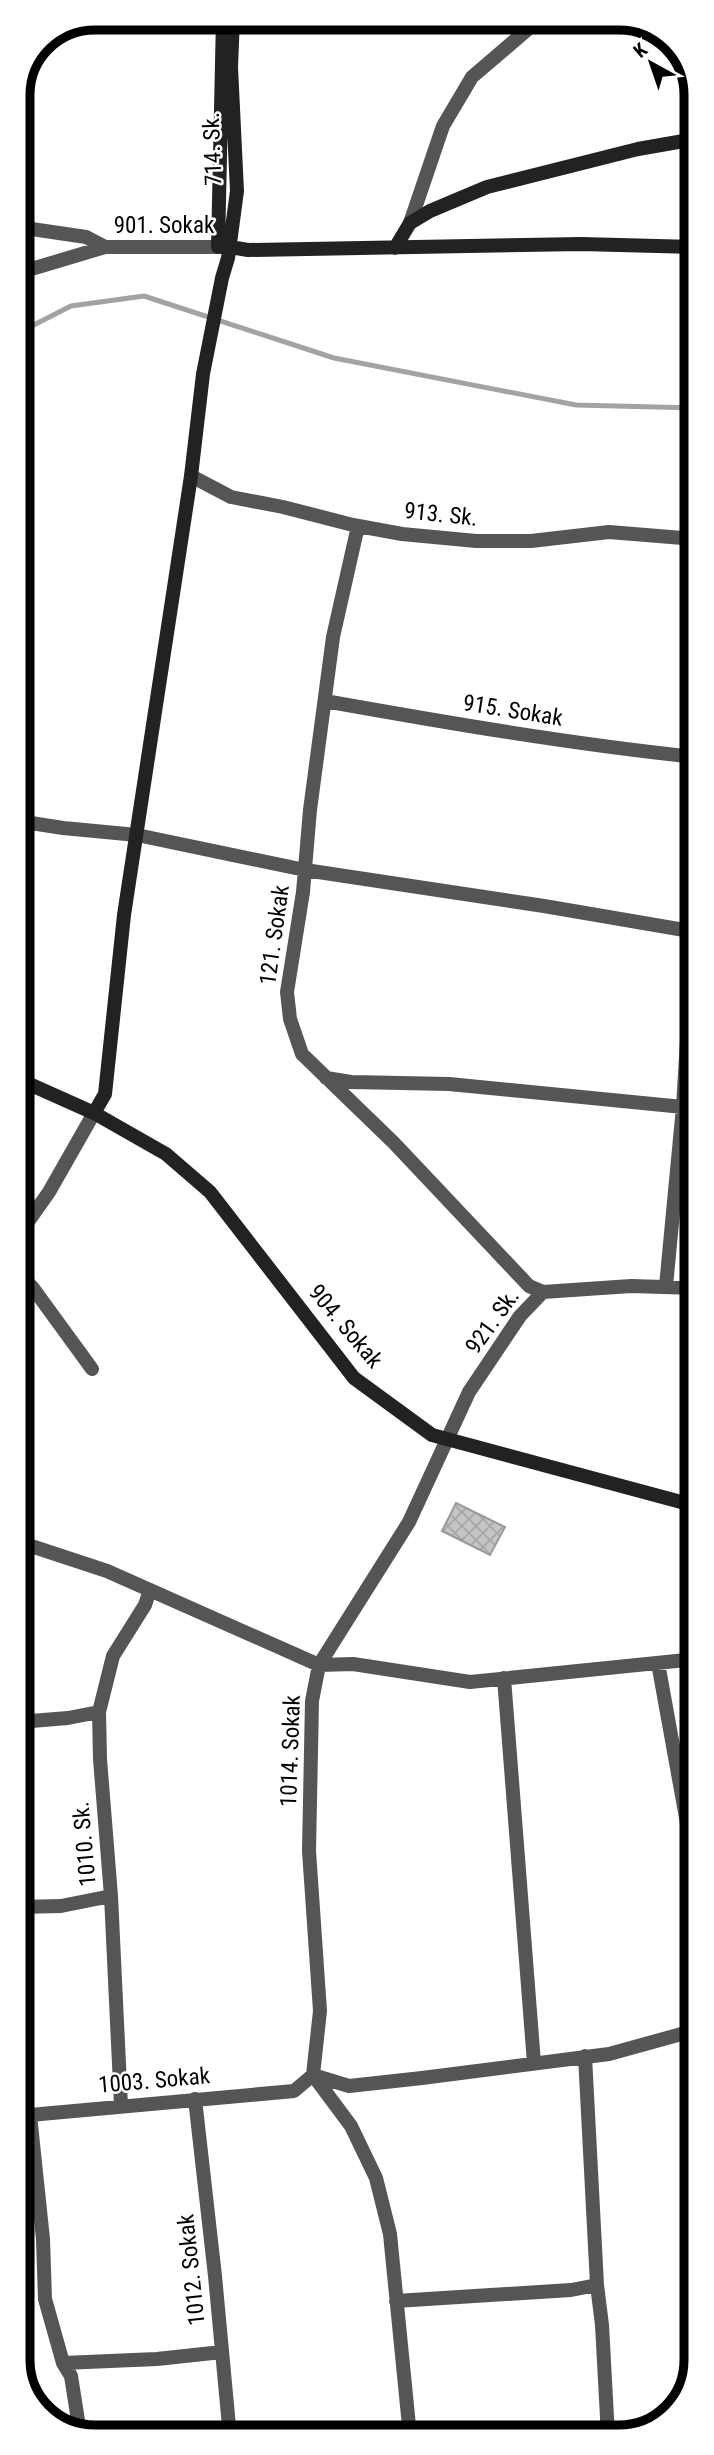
<svg xmlns="http://www.w3.org/2000/svg" width="714" height="2455" font-family="'Roboto Condensed',sans-serif">
	<defs>
		<pattern id="building-cross-hatch" width="8" height="8" patternUnits="userSpaceOnUse" patternTransform="scale(1.75)"><rect width="8" height="8" fill="#c4c4c4"/><path d="M0 0l8 8M0 8l8-8" fill="none" stroke="#a7a7a7"/></pattern>
	</defs>
	<rect width="100%" height="100%" fill="#fff"/>
	<g fill="none" stroke-linecap="round" stroke-linejoin="round">
		<path stroke="#a3a3a3" stroke-width="5" d="M18 333 71 306 144 296 334 358 576 405 695 408"/>
	</g>
	<path fill="url(#building-cross-hatch)" stroke="#999" stroke-width="2" d="M456 1503 505 1527 490 1555 442 1531Z"/>
	<g fill="none" stroke-linecap="round" stroke-linejoin="round">
		<path stroke="#555" stroke-width="14" d="M410 223 443 126 472 77 541 18
			M18 227 86 237 105 247
			M18 273 105 247H229
			M191 476 231 497 283 507 353 525 402 534 476 541H531L609 532 695 539
			M358 526 333 637 310 810 303 892 287 992 290 1019 302 1054 394 1143 529 1286 543 1292
			M18 550 21 527
			M325 701C448 723 571 744 695 757
			M18 821 63 828 137 835 305 870 544 906 696 932
			M326 1078 351 1082 449 1084 683 1107
			M18 1236 49 1192 94 1113
			M18 1272 33 1288 92 1369
			M666 1286 683 1107 692 958 687 931
			M19 1542 107 1571 319 1665 353 1664 470 1682 696 1659
			M658 1663 696 1873
			M504 1678 534 2063
			M19 1722 68 1718 99 1712
			M19 1907 61 1906 111 1896
			M585 2056 597 2285 602 2325 608 2436
			M313 2075 349 2086 422 2078 609 2054 696 2030
			M313 2075 351 2126 376 2178 390 2234 410 2436
			M195 2099 215 2276 230 2437
			M121 2106 111 1896 100 1759 99 1712 113 1656 145 1605 150 1590
			M30 2115 43 2239 45 2299 63 2363 71 2376 80 2433
			M19 2116 294 2091 313 2075 320 2011 309 1851 312 1701 319 1665 409 1522 469 1392 520 1316 543 1292 631 1286 696 1288
			M396 2301 571 2290 597 2285
			M63 2363 157 2359 222 2352"/>
		<path stroke="#222" stroke-width="14" d="M218 247 223 18
			M230 247 248 250 581 244 695 247
			M395 248 410 223 430 211 487 187 638 149 695 139
			M18 1079 94 1113 166 1154 210 1192 354 1378 432 1435 696 1506
			M94 1113 105 1094 124 915 191 476 203 374 222 278 228 258 237 191 231 67 233 18"/>
	</g>
	<g text-anchor="middle" stroke-width="5" stroke-linejoin="round" paint-order="stroke">
		<g font-size="23" fill="#000" stroke="#fff">
			<text transform="translate(212 149) rotate(-92)" y="8">714. Sk.</text>
			<text x="164" y="233">901. Sokak</text>
			<text transform="translate(441 514) rotate(6)" y="8">913. Sk.</text>
			<text transform="translate(513 710) rotate(9)" y="8">915. Sokak</text>
			<text transform="translate(274 935) rotate(-82)" y="8">121. Sokak</text>
			<text transform="translate(492 1321) rotate(-54)" y="8">921. Sk.</text>
			<text transform="translate(346 1326) rotate(50)" y="8">904. Sokak</text>
			<text transform="translate(290 1751) rotate(-88)" y="8">1014. Sokak</text>
			<text transform="translate(84 1844) rotate(-95)" y="8">1010. Sk.</text>
			<text transform="translate(154 2080) rotate(-5)" y="8">1003. Sokak</text>
			<text transform="translate(191 2270) rotate(-96)" y="8">1012. Sokak</text>
		</g>
	</g>
	<path d="M0 0H714V2455H0ZM95 30H619A65 65 0 0 1 684 95V2360A65 65 0 0 1 619 2425H95A65 65 0 0 1 30 2360V95A65 65 0 0 1 95 30Z" fill="#fff" fill-rule="evenodd"/>
	<path fill="none" stroke="#000" stroke-width="9" d="M95 30H619A65 65 0 0 1 684 95V2360A65 65 0 0 1 619 2425H95A65 65 0 0 1 30 2360V95A65 65 0 0 1 95 30Z"/>
	<g transform="translate(651 63) rotate(320)" stroke="#ffffff" stroke-width="5" paint-order="stroke">
	<path d="M0-5L12 26L0 18L-12 26Z" fill="#000000"/>
	<text y="-10" font-size="19" font-weight="bold" text-anchor="middle" fill="#000000">K</text>
	</g>
</svg>
